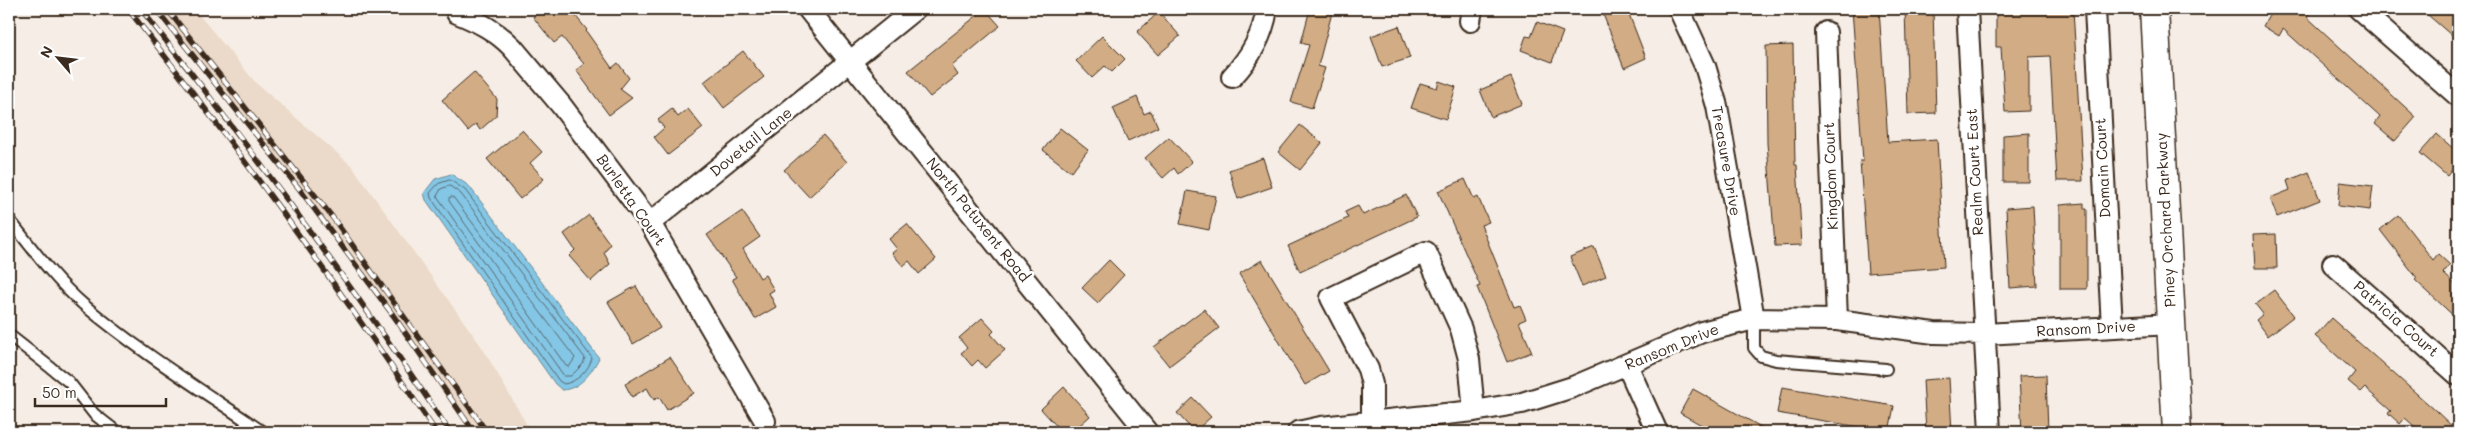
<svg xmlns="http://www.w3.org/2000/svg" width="2467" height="441" font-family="Mali,sans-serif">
	<rect width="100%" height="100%" fill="#f6eee6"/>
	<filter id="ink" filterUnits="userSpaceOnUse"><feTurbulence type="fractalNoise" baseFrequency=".02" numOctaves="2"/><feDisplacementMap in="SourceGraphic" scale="10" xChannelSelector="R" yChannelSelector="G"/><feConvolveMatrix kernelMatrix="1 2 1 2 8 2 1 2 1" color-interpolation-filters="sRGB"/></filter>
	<g filter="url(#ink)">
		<path fill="#ebdac9" d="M160 9H194L257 84 352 166 482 347 531 432H478L276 156Z"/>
		<path fill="#84c6e5" stroke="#678895" d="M451 174 469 186 599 358C591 373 580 389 562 390L555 384 426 200 424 193 435 179Z"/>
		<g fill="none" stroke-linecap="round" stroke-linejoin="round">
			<path stroke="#58686e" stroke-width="1" d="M450 180 465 190 592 358C589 370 577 382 564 384L559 381 431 198 430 193 438 184Z
				M450 186 461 194 585 358 583 364 571 376H564L437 196 441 189Z
				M453 197 575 358 569 367 566 366 449 201V198Z"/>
		</g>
		<path fill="#d2ac84" stroke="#3b2a1e" d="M544 9H570L587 30 586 31 612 68 618 63 629 78 620 89 632 98 609 115 576 70 584 64 562 37 554 43 533 17Z
			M985 9 1000 26 952 66 958 75 930 97 908 71Z
			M1310 9H1333L1318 66 1325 68 1312 108 1291 102 1309 45 1301 43Z
			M1601 9H1627L1646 58 1624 68Z
			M1852 9H1879L1888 142 1937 139 1944 267 1868 273 1860 161H1863Z
			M1905 9H1933L1936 113 1908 114Z
			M1996 9H2073L2083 181H2057L2050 56 2029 57V111L2005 112 2001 47H1996Z
			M2273 9H2311L2307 17 2416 117 2395 141 2375 124 2380 117 2283 29 2279 36 2263 26Z
			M2421 9H2458V41Z
			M1159 12 1180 36 1158 55 1137 32Z
			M1537 22 1563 32 1552 62 1521 50 1526 36 1531 37Z
			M1399 26 1410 58 1382 67 1371 36Z
			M1102 36 1125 59 1112 72 1105 66 1092 78 1076 61Z
			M1793 45 1795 165H1797L1802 245 1775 246 1767 143 1766 46Z
			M743 51 764 77 724 108 704 82Z
			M474 72 497 99 496 116 480 130 476 124 468 131 442 100Z
			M1511 77 1522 104 1491 117 1480 90Z
			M1439 81 1456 87 1446 119 1411 108 1420 83 1437 88Z
			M1137 97 1144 114 1151 111 1158 127 1128 141 1113 108Z
			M672 109 678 117 688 109 703 128 668 155 654 137 664 128 658 120Z
			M1300 125 1322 143 1300 170 1278 152Z
			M1060 128 1088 150 1071 172 1043 150Z
			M522 130 542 152 530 163 544 179 520 199 487 159Z
			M2029 133V182H2003V135Z
			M2437 134 2458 153V162L2447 176 2420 153Z
			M823 135 847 162 809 197 784 170Z
			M1169 137 1192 162 1178 174 1174 168 1163 178 1145 158Z
			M1263 158 1272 187 1238 199 1229 170Z
			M2309 172 2320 200 2277 217 2270 198 2290 190 2287 181Z
			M1465 179 1474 199 1478 197 1489 222 1481 225 1514 307 1520 305 1526 319 1519 322 1532 352 1507 362 1477 287 1480 286 1438 191Z
			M2340 182 2373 186 2370 210 2338 206Z
			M1187 191 1216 196 1209 230 1180 224Z
			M1406 195 1417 217 1300 272 1288 246 1348 218 1345 212 1358 206 1363 215Z
			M2084 203V209H2087V289H2060V205Z
			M2033 206 2037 286 2010 288 2006 208Z
			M742 211 760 237 743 249 760 278 765 275 774 290 769 293 776 307 755 319 732 279 736 277 707 235Z
			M589 215 610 244 604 253 610 264 591 281 569 256 575 250 564 234Z
			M2398 215 2433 260 2438 254 2450 265 2443 273 2458 287V320L2415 280 2417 278 2380 230Z
			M907 224 936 259 919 274 909 261 903 266 892 253 897 249 889 239Z
			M2276 234 2277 268H2255L2253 235Z
			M1594 247 1606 276 1582 286 1570 257Z
			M1109 260 1124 275 1098 303 1082 288Z
			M1262 260 1329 371 1305 385 1239 274Z
			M636 286 660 328 633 344 608 302Z
			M2274 290 2294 316 2268 336 2256 320 2263 314 2255 304Z
			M1204 309 1219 328 1169 366 1154 347Z
			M982 318 994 331 991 334 1005 350 985 368 978 360 972 366 961 353 967 348 959 338Z
			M2331 318 2435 410 2458 432H2421L2405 418 2400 424 2388 413 2391 411 2365 388 2361 392 2348 381 2355 372 2315 336Z
			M670 357 694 393 667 410 659 397 654 400 647 388 632 397 625 384Z
			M2046 375 2048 432H2022L2019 376Z
			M1949 378 1952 432H1926L1923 380Z
			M1064 387 1090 416 1072 432H1062L1041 409Z
			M1782 387 1894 406 1889 432 1777 413Z
			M1693 389 1770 432H1714L1680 413Z
			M1193 398 1211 417 1194 432 1177 413Z"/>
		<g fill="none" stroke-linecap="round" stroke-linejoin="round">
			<g stroke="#3b2a1e" stroke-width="14">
				<path id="service" d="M9 219C32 248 55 280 84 305 140 352 203 391 263 432
					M1754 319V348L1761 356 1776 360 1886 369
					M9 335 69 382 94 414 117 432
					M238 432 250 423"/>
			</g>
			<g stroke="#3b2a1e" stroke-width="24">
				<path id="minor" d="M808 9 1147 432
					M1679 9 1705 66 1717 106 1754 319
					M1967 9 1990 432
					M2095 9 2112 327
					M2359 9 2458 96
					M457 13C479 22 495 30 512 47L561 105 650 223 765 421
					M1470 21 1472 9
					M1826 32 1837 320
					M1232 77C1250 58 1263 35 1267 9
					M650 223 915 9
					M2333 264 2458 375
					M1627 365 1657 432
					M1372 422V384L1368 369 1331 298 1426 252 1461 329 1469 359 1474 411
					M1298 432 1321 427 1474 411 1522 403 1573 387 1702 332 1754 319 1837 320 1934 333 1984 334 2172 324"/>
			</g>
			<g stroke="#3b2a1e" stroke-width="31">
				<path id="secondary" d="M2154 9 2177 432"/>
			</g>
			<use href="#service" stroke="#fff" stroke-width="10"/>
			<use href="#minor" stroke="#fff" stroke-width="20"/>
			<use href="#secondary" stroke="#fff" stroke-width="28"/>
			<g stroke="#3b2a1e" stroke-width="5.5">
				<path id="rail" d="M128 9C236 146 339 287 436 432
					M141 9C250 146 353 287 450 432
					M156 9 301 191 393 315 474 432
					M167 9 333 218 487 432"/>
			</g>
			<use href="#rail" stroke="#fff" stroke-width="4" stroke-dasharray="11" stroke-linecap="butt"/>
		</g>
	</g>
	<g text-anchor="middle" stroke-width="5" stroke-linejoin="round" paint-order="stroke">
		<g font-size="15" fill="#3b2a1e" stroke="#fff">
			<text transform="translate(751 142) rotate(-39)" y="5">Dovetail Lane</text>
			<text transform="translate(1726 161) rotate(80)" y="5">Treasure Drive</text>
			<text transform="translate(2103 168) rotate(-93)" y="5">Domain Court</text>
			<text transform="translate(1975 172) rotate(-93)" y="5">Realm Court East</text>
			<text transform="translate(1831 176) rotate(-92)" y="5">Kingdom Court</text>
			<text transform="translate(631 200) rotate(55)" y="5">Burletta Court</text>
			<text transform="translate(978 220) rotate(51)" y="5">North Patuxent Road</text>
			<text transform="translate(2166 220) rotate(-93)" y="5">Piney Orchard Parkway</text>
			<text transform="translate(2396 319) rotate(41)" y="5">Patricia Court</text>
			<text transform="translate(2086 329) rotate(-3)" y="5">Ransom Drive</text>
			<text transform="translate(1672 347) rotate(-22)" y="5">Ransom Drive</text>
		</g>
	</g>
	<rect width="2467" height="441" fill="none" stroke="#fff" stroke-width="30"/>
	<rect x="15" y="15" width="2437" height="411" fill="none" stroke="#3b2a1e" stroke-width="2" filter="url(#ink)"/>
	<g transform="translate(58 58) rotate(298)" stroke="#ffffff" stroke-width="4" paint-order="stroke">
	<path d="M0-4L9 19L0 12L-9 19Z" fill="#3b2a1e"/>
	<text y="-8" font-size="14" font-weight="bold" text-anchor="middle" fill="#3b2a1e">N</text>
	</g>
	<path d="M35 398v8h131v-8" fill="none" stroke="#3b2a1e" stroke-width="2.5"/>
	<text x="42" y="398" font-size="15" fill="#3b2a1e" stroke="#ffffff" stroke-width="4" paint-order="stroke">50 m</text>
</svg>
